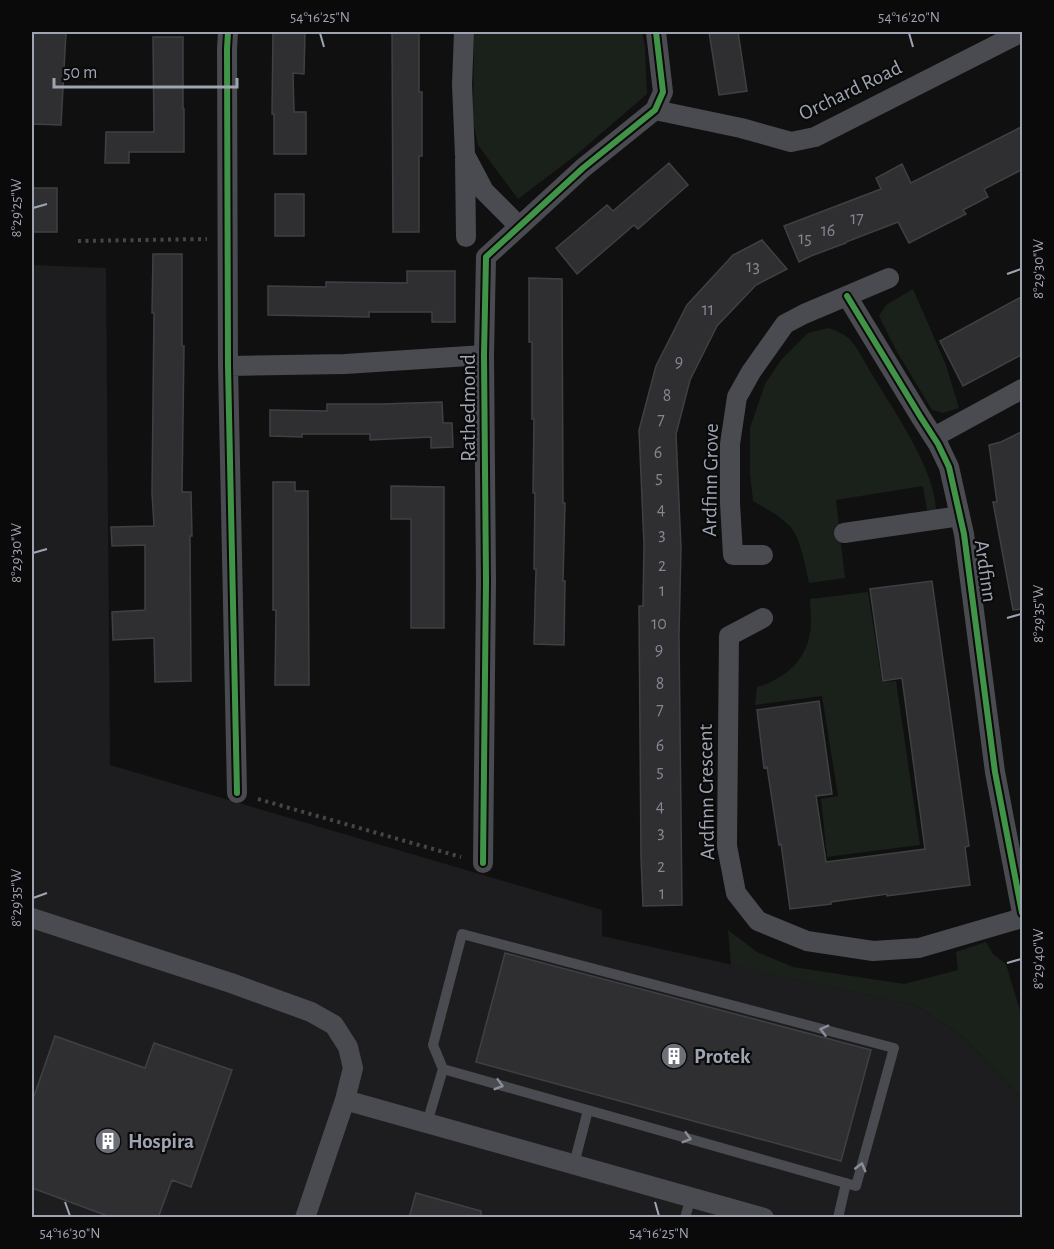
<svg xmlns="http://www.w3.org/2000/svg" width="1054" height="1249" font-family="'Alegreya Sans',sans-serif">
	<rect width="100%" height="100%" fill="#101010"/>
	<path fill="#1d1d1f" d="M32 265 106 268 110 765 602 910V936L915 1005 963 1036 1022 1099V1217L32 1218Z"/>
	<path fill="#1a201a" d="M474 32H642L645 47 647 94 576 155 518 199 478 145 473 121Z
		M913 289 946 365 959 408 943 413 932 410 896 350 879 316 886 305Z
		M828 328C838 331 845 334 852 342 861 353 868 369 876 381 897 415 935 471 936 510H927L923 486 836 500 845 578 809 583C806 568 800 536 789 525 778 515 765 508 753 501L750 474V428L765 384 781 360 808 333Z
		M868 592 882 682 896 681 920 845 827 857 821 799 838 796 822 696 755 705 757 687C788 678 810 657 811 623 811 615 810 607 810 599Z
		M728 930 757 952 793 967 904 984 958 970 956 952 986 942 993 954 1006 964 1022 1017V1099L963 1036 915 1005 731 965Z"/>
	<path fill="#2f2f31" stroke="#3e4044" stroke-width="1.5" d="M32 32H66L61 125 32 124Z
		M273 32H305L304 74 293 73 294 112H306V154H274V114H272Z
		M392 32H419V92H422V156H419V232H393Z
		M709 32H738L747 91 719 95Z
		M153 37H183V109H184V152H129V163H105L106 132H154Z
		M1023 126V169L984 189 988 197 963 210 966 214 909 243 898 222 846 242V243L811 256 799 262 784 226 881 189 876 178 902 164 911 183Z
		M669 163 688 185 638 229 634 225 577 274 556 248 607 205 613 211Z
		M32 188H57V232H32Z
		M275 194H304V236H275Z
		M762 240 787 269 756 285 717 326 690 380 676 434 681 548 679 636 682 905 643 906 641 858 639 606H643L644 544 639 430 656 366 687 305 733 255Z
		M153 254H182V346H184L182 492H191L192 536H190L191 681 155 682 154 638 113 640 112 612 145 610V545L112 546 111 527 154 526 152 493 154 313H152Z
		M407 271H455V322H432V312H369V317L268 315V286L326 287V282L407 283Z
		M529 278 562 279 563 503H565L563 581H565L564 645 534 644 536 569H534L535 493H533L534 419H532V342H529Z
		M1023 296V354L963 386 940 341Z
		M442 402 443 423H452L453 447 431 448V437L370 440V434H302V437L270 436V410L327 411V404H382Z
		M1023 431V609L1013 610 993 502H997L989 445 1001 442Z
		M273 482H295V491H308L309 685H275L276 610H273Z
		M391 486 444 487V628H411V519H391Z
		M932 581 969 846 965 847 970 885 887 896V894L831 902V904L790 909 781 844 779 845 767 767 764 768 757 710 819 701 832 794 816 796 826 862 925 849 902 678 883 681 870 589Z
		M505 953 871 1050 841 1161 476 1062Z
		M55 1036 145 1068 154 1043 232 1070 191 1187 172 1180 158 1218H113L32 1188V1102Z
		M416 1193 481 1211V1218H409Z"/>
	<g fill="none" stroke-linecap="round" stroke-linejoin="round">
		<path stroke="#45464b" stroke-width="4" stroke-dasharray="3 4.5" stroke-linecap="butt" d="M78 241 207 239
			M258 799 461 857"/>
		<path stroke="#4a4b50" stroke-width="10" d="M427 1123 443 1069 433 1045 462 934 894 1048 856 1186 443 1069
			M574 1164 588 1110
			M685 1218 691 1197
			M838 1218 846 1183"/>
		<path stroke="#4a4b50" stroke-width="20" d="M228 32 227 49 228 366 237 793
			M464 32 462 85 465 155 484 191 519 226
			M655 110 741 128 791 142 815 137 1022 32
			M465 159 466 237
			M847 296 920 416 938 444 949 467 964 534 995 772 1022 913
			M228 366 345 364 484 355
			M934 437 1022 389
			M844 533 960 516
			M763 555H733L730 503V444L737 397 751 372 785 324 804 314 889 278
			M763 618 729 636 727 846 736 893 758 921 807 941 873 951 919 948 1022 918
			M483 863 486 581 484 355 486 257 583 168 655 110 663 92 656 32
			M32 918 231 983 311 1012 334 1025 348 1047 353 1068 345 1100 305 1218
			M345 1100 764 1218"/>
		<g stroke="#0a0a0b" stroke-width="10">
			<path id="cycleway" d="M228 32 227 49 228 366 237 793
				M847 296 920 416 938 444 949 467 964 534 995 772 1022 913
				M483 863 486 581 484 355 486 257 583 168 655 110 663 92 656 32"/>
		</g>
		<use href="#cycleway" stroke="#419447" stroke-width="6"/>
	</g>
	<defs><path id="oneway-chevron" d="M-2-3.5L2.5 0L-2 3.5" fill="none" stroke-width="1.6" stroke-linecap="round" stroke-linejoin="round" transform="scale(1.5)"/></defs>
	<g stroke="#8a8e9a">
		<use href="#oneway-chevron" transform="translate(824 1030) rotate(-165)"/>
		<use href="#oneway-chevron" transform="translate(499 1085) rotate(16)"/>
		<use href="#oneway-chevron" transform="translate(687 1138) rotate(16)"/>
		<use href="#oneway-chevron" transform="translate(861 1167) rotate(-75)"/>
	</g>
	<path fill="none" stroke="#9fa4b2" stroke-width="2" d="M320 33 324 47M909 33 913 47M33 208 47 204M1007 274 1021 269M33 553 47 549M1007 618 1021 614M33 898 47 893M1007 963 1021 959M65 1202 70 1216M655 1202 659 1216"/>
	<defs>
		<g id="building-disc" transform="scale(1.35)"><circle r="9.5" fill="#6d7079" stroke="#0a0a0b"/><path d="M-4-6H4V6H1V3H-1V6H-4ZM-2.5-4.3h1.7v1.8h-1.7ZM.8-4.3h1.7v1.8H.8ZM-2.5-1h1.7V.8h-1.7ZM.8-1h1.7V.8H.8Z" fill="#fff"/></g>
	</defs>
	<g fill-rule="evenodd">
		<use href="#building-disc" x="674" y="1056"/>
		<use href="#building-disc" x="108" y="1141"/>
	</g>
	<g text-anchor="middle" stroke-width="4.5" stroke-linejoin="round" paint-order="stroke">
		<g font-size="18" fill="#838792">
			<text x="857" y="224">17</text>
			<text x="828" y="236">16</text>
			<text x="805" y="244">15</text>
			<text x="753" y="272">13</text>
			<text x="708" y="315">11</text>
			<text x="679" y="367">9</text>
			<text x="667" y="401">8</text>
			<text x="661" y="425">7</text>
			<text x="658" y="458">6</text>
			<text x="659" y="483">5</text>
			<text x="661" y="515">4</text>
			<text x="662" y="540">3</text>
			<text x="662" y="571">2</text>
			<text x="662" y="596">1</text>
			<text x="659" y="629">10</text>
			<text x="659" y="655">9</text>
			<text x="660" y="689">8</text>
			<text x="660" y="715">7</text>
			<text x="660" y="751">6</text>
			<text x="660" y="777">5</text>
			<text x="660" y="812">4</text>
			<text x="661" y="838">3</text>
			<text x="661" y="872">2</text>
			<text x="662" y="899">1</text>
		</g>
		<g font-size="21" fill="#9fa4b2" stroke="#0a0a0b">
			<text transform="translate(850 90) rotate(-26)" y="7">Orchard Road</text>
			<text transform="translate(468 408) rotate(-90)" y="7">Rathedmond</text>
			<text transform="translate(710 480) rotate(-89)" y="7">Ardfinn Grove</text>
			<text transform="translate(986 571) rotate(82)" y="7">Ardfinn</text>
			<text transform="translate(706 792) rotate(-91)" y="7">Ardfinn Crescent</text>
		</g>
		<g font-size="21" font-weight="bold" fill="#9fa4b2" stroke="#0a0a0b" text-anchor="start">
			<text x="694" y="1063">Protek</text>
			<text x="128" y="1148">Hospira</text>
		</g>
	</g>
	<rect width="1054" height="1249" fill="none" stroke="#0a0a0b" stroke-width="66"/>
	<path d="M54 78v9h183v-9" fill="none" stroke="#9fa4b2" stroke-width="3"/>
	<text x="63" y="78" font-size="18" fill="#9fa4b2" stroke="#0a0a0b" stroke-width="4.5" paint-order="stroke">50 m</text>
	<rect x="33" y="33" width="988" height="1183" fill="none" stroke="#9fa4b2" stroke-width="2"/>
	<g font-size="15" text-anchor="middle" fill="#9fa4b2">
		<text x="320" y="22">54°16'25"N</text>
		<text x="909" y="22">54°16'20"N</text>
		<text transform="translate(16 208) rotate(-90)" y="5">8°29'25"W</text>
		<text transform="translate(1038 269) rotate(-90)" y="5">8°29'30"W</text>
		<text transform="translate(16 553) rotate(-90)" y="5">8°29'30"W</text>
		<text transform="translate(1038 614) rotate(-90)" y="5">8°29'35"W</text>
		<text transform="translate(16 898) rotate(-90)" y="5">8°29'35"W</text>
		<text transform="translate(1038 959) rotate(-90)" y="5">8°29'40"W</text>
		<text x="70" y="1238">54°16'30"N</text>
		<text x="659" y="1238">54°16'25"N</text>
	</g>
</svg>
